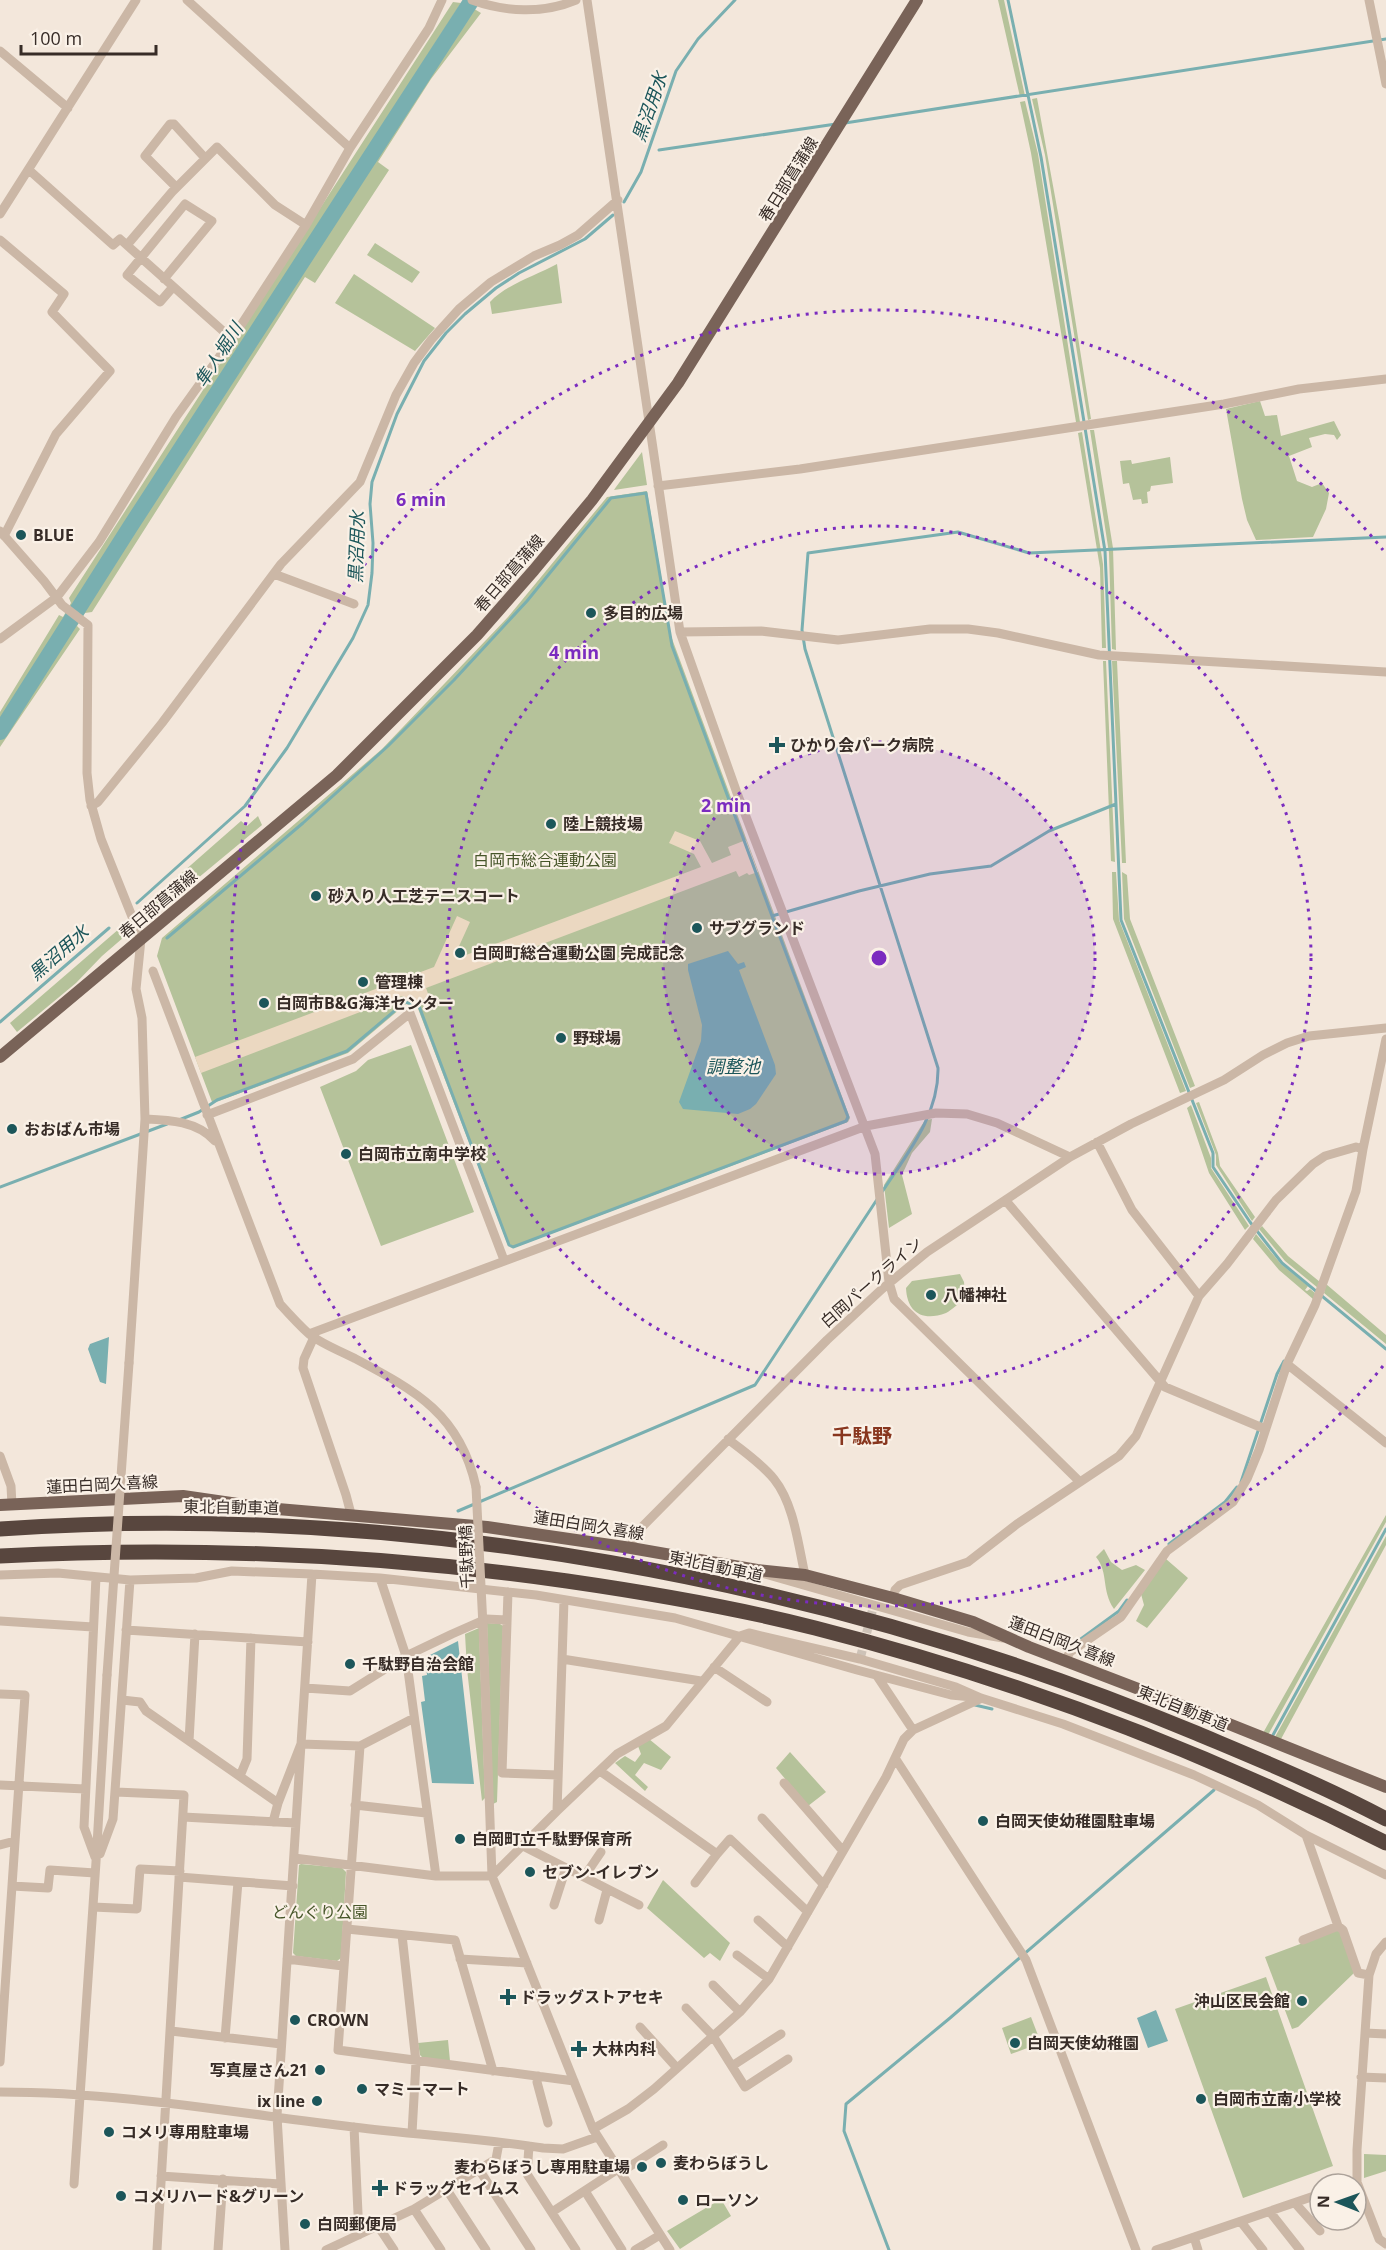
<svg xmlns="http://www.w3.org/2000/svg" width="1386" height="2250" font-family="'Open Sans','Noto Sans JP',sans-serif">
	<rect width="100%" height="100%" fill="#f3e7db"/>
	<path fill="#b5c29a" d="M998 0H1004L1025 96 1020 97Z
		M453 2 461 3 0 721V712L59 615 63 617 71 603 69 598Z
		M471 7 481 13 431 79 378 162 389 170 315 283 305 277 92 612 85 613 77 626 80 629 0 747V739Z
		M1037 98 1060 224 1091 419 1088 420 1045 155 1032 99Z
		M1025 101 1038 154 1080 422H1076L1031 153 1020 102Z
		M375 243 420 272 412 283 367 255Z
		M557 264 562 303 492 314 490 302C507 284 535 276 557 264Z
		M354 274 435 328 415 351 335 303Z
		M1260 401 1265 416 1277 415 1281 436 1334 421 1341 435 1337 440 1334 435 1325 434 1309 438 1312 447 1289 456 1297 481 1312 487 1322 483 1329 493 1326 509 1313 537 1256 540 1247 520 1242 499 1226 409Z
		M1090 430H1094L1113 548 1116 650 1112 649 1109 553Z
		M1082 432 1103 564 1106 648H1102L1100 568 1078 433Z
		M642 452 647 485 614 490 616 487Z
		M1170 457 1173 483 1151 486 1150 491 1147 492 1148 503 1142 504 1141 499 1133 500 1129 483 1123 484 1120 461 1131 460 1132 464Z
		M647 491 671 636 850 1118 848 1122 513 1248 508 1245 417 1006 406 1004 348 1053 216 1102H212L157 956 162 938 382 749 508 617 607 497Z
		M1103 661H1106L1115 862 1111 861Z
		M1112 661H1117L1126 863H1122Z
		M258 816 262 825 145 922 139 913 142 908 241 821 247 826Z
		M1112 872H1116L1119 920 1186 1091 1180 1093 1113 919Z
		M1122 872 1127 875 1130 919 1195 1086 1190 1088 1124 919Z
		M127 922 131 931 102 956 76 983 17 1032 10 1023Z
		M411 1045 474 1212 381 1246 320 1087 356 1071 368 1060Z
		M1199 1102 1218 1153 1220 1166 1255 1217 1252 1221 1216 1165V1155L1196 1103Z
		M1191 1105 1211 1158V1168L1249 1226 1245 1230 1209 1173 1187 1108Z
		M932 1119 930 1132 912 1153 902 1175 912 1214 889 1228 884 1185 925 1120Z
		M1262 1226 1288 1256 1320 1282 1318 1288 1285 1261 1259 1229Z
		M1256 1234 1281 1264 1308 1286 1305 1290 1307 1291 1310 1289 1315 1293 1313 1299 1279 1270 1253 1239Z
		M960 1274 964 1282 965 1298C959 1303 952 1310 946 1313 922 1322 907 1312 906 1288L912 1281Z
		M1326 1284 1386 1335V1344L1324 1293Z
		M1386 1515V1522L1268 1735 1263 1733Z
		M1386 1536V1545L1281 1739 1275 1737Z
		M1104 1549 1111 1562 1122 1570 1136 1565 1145 1570 1114 1609C1101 1590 1109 1573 1096 1557Z
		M1166 1559 1188 1578 1147 1628 1136 1621 1144 1605 1141 1594Z
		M487 1623 500 1624 503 1626 497 1802 493 1804Z
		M479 1628 485 1798 482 1801 467 1669 465 1634Z
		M649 1739 671 1757 661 1770 644 1763 635 1775 648 1787 645 1791 615 1763 625 1756 635 1762 641 1754 638 1746Z
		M790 1752 826 1792 808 1806 776 1768Z
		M301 1864 342 1868 346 1872 341 1958 337 1961 296 1956 293 1953 299 1865Z
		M663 1880 730 1943 720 1961 710 1953 704 1958 647 1908Z
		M1335 1931H1340L1354 1973 1298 2027 1292 2029 1265 1957Z
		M1266 1977 1333 2166 1243 2198 1175 2009Z
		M1031 2017 1041 2043 1011 2054 1002 2028Z
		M448 2040 450 2061 423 2058 420 2055 418 2043Z
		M1364 2154 1386 2155V2171L1364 2178Z
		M721 2199 731 2216 680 2249 667 2231Z"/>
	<path fill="#ebd8c1" d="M675 831 700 841 712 863 731 855 728 847 746 840 758 872 749 875 747 873 739 877 736 871 426 988 431 1002 425 1004 420 1002 417 1006 412 1005 406 1004 407 998 402 996 201 1073 195 1057 434 967 457 916 470 922 455 955 458 958 701 867 694 854 669 843Z"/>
	<path fill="#79afb0" d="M728 951 738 964 744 962 746 967 739 970 775 1065 776 1074 756 1104 750 1109 738 1114 683 1109 679 1102 701 1041 702 1025 688 970V964Z
		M109 1337 106 1384 100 1382 88 1349 90 1344Z
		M458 1641 474 1784 432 1783 421 1702 425 1701 422 1676 427 1675 426 1666H429L428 1656Z
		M1156 2010 1168 2041 1148 2048 1137 2018Z"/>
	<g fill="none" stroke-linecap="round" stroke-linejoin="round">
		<path stroke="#79afb0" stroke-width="3" d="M1008 0 1041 157 1105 551 1121 920 1213 1153V1167L1250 1222 1282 1263 1386 1349
			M845 123 1386 39
			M659 150 836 124
			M624 202 641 172 676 71 698 39 735 0
			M137 903 245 806 287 748 353 638 368 605 372 573 373 543 370 504 372 482 397 414 424 361 446 333 465 314 496 288 519 273 585 239 613 215
			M167 938 303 823 388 746 454 680 527 601 611 498 646 493 672 646 772 916
			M0 1022 109 928
			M179 1120 199 1112 217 1100 347 1051 405 1002 419 1006 509 1245 513 1247 846 1121 848 1117 772 916 859 891 930 874 991 866 1049 831 1116 804
			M0 1187 167 1124
			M882 1192C906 1155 939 1116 938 1068L805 649 802 630 808 553 958 532 1029 553 1386 537
			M1241 1482 1277 1374 1284 1361
			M458 1511 755 1385 878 1198
			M1169 1544 1225 1502 1237 1487
			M1078 1641 1119 1611 1127 1600
			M975 1705 992 1709
			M1273 1735 1386 1529
			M889 2250 844 2131 846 2104 950 2018 1214 1790"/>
		<path stroke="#79afb0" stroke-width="16" d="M0 732 130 527 472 0"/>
		<path stroke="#cdc2b7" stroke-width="9" stroke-dasharray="9 4.5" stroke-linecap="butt" d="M860 1659 874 1604"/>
		<path stroke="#cbb7a6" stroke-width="9" d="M187 0 350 148
			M472 0C505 12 543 14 576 0
			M587 0 680 632 737 793 875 1154 889 1282 894 1299 1079 1481
			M1369 0 1386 84
			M0 51 68 108
			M29 170 113 245 120 239 232 339
			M176 187 145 156 170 124H174L205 158
			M0 214 136 0
			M0 240 64 294 52 312 110 371 56 434 4 536
			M127 245 172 192 217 147 275 205 306 225
			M164 279 212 221 185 204 127 275 160 302 173 287
			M658 486 800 469 1224 404 1299 389 1386 379
			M0 531 44 581 62 605 88 625 87 773 90 800 101 839 141 939 136 989 142 1018 145 1119 129 1363
			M274 574 354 604
			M680 632 761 631 838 640 930 629H968L998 633 1099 655 1386 672
			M0 639 57 597 99 542 176 417 232 339 306 225 350 148 429 28 442 0
			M91 806 98 802 162 723 281 564 360 482 396 395 414 363 431 340 459 309 491 282 534 256 560 245 578 235 618 200
			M153 971 280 1304C289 1314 299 1325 309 1334 322 1344 340 1351 354 1358 416 1391 460 1414 476 1487
			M207 1115 353 1059 410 1013 504 1260
			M145 1119C169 1120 197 1121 215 1141
			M1097 1142 1132 1210 1199 1296
			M1006 1201 1165 1387 1265 1429
			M309 1334 866 1126 936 1113 967 1114 997 1123 1070 1157
			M314 1337 304 1359 303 1368 346 1495 351 1514
			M1287 1364 1386 1443
			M728 1439C744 1452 761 1463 774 1479 794 1504 798 1544 805 1575
			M0 1456 11 1486 12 1505
			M631 1548 634 1537 641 1528 827 1340 882 1289 927 1252 1070 1157 1131 1124 1224 1080 1263 1055 1287 1043 1309 1036 1386 1028
			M765 1574 968 1632 1003 1638
			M0 1575 58 1573 130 1580 196 1578 232 1571 312 1574 380 1578 536 1595 675 1618 857 1670 951 1695 972 1697
			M380 1578 406 1656 436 1876
			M508 1592 502 1773 558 1775
			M893 1598 895 1590 900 1585 968 1562 1017 1524 1119 1456 1136 1436 1199 1296 1227 1264 1276 1200 1313 1164 1325 1156 1356 1147 1363 1149
			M0 1621 93 1627
			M483 1626 492 1876 593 2129 670 2250
			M126 1630 308 1642
			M562 1659 701 1681
			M1065 1661 1070 1652 1121 1617 1167 1551 1233 1502 1247 1479 1259 1450 1287 1364 1315 1305 1356 1191 1363 1149 1386 1039
			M714 1667 767 1702
			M877 1676 913 1730
			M305 1688 350 1691 406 1656 452 1634 486 1619 507 1620
			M0 1694 25 1695 0 2062
			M122 1700 140 1702 146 1711 278 1803
			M189 1741 195 1634
			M360 1746 338 2050 574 2081
			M895 1758 1026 1960 1136 2250
			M600 1771 717 1854 730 1839 808 1912
			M240 1776 247 1759 251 1638
			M784 1783 843 1851
			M0 1785 85 1789
			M116 1792 184 1795 157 2250
			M355 1805 426 1813
			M557 1811 564 1600
			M183 1817 296 1823
			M762 1818 824 1885
			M273 1822 278 1803 301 1744 360 1746 414 1718
			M1306 1835 1338 1926 1343 1930 1358 1973 1369 1975
			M0 1845 15 1841
			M523 1846 639 1905
			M100 1854 113 1819 130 1580
			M95 1857 84 1827 96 1577
			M294 1858 436 1876H492L557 1811 617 1754 666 1726 740 1636 749 1633 860 1659 956 1687 981 1698 1063 1724 1120 1746 1194 1775 1258 1805 1306 1835 1386 1875
			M179 1877 293 1886
			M584 1877 601 1852
			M695 1883 717 1854
			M12 1886 48 1888 50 1870 95 1873
			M554 1905 566 1868
			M93 1907 137 1909 140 1869 180 1871
			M599 1920 607 1890
			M758 1920 788 1947
			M347 1929 455 1940 493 2071
			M402 1935 416 2062 412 2133
			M1303 1940 1338 1926
			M1386 1942 1376 1954 1369 1975 1357 2150V2182L1379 2239 1386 2244
			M737 1955 769 1979
			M287 1959 343 1966
			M460 1959 527 1963
			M713 1985 740 2012
			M686 2008 713 2036 745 2087 788 2059
			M640 2027 677 2068
			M171 2031 281 2044
			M1365 2033 1386 2034
			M225 2038 238 1882
			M732 2066 781 2034
			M538 2076 537 2082 548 2123
			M1361 2077 1386 2078
			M0 2092C119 2092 236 2113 353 2127 416 2135 480 2138 543 2148L563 2149 597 2137
			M354 2127 359 2235
			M593 2129 628 2109 654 2089 740 2012 769 1979 886 1777 904 1739 913 1730 980 1699
			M529 2146 527 2174 576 2250
			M480 2171 531 2250
			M621 2172 663 2145
			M161 2176 280 2184
			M74 2184 96 1862 107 1675
			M447 2190 486 2250
			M585 2191 622 2250
			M1295 2203 1320 2231
			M414 2209 441 2250
			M552 2212 618 2169
			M1270 2212 1300 2250
			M1241 2222 1263 2250
			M378 2226 394 2250
			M1194 2237 1198 2250
			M218 2250 223 2179
			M285 2250 277 2116 312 1574
			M326 2250 414 2209 496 2159 499 2143
			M635 2250 660 2235
			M1156 2250 1320 2194"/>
		<path stroke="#796358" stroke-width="12" d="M0 1057 337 775 477 635 534 570 592 500 678 383 917 0
			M0 1505 183 1496 266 1508 487 1527 631 1548 757 1570 805 1575 893 1598 973 1622 1029 1647 1209 1716 1386 1787"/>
		<path stroke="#58463e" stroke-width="15" d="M0 1529C403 1501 824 1578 1196 1733 1260 1760 1324 1786 1386 1819
			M0 1556C192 1546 377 1554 567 1581 650 1593 733 1607 815 1628 1012 1678 1204 1751 1386 1843"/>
		<path stroke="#cbb7a6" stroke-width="9" d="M476 1487 483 1626
			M107 1675 129 1363"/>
	</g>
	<circle cx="879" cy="958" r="216" fill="#7b2cbf" fill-opacity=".12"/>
	<g fill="none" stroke="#7b2cbf" stroke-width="3" stroke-dasharray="3 6">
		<circle cx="879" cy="958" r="216"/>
		<circle cx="879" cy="958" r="432"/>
		<path d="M1383 1366A648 648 0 1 1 1383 550"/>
	</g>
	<g fill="#1c565a" stroke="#faf1e7" stroke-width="2">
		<circle cx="21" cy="535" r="6"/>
		<circle cx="591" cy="613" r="6"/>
		<path d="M774 736h6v6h6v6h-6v6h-6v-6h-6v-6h6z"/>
		<circle cx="551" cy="824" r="6"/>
		<circle cx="316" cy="896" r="6"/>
		<circle cx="697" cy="928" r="6"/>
		<circle cx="460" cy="953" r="6"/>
		<circle cx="363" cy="982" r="6"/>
		<circle cx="264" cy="1003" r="6"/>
		<circle cx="561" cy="1038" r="6"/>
		<circle cx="12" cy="1129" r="6"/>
		<circle cx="346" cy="1154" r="6"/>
		<circle cx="931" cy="1295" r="6"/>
		<circle cx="350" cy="1664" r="6"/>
		<circle cx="983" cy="1821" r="6"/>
		<circle cx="460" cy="1839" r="6"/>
		<circle cx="530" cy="1872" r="6"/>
		<path d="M505 1988h6v6h6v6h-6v6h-6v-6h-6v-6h6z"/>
		<circle cx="1302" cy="2001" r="6"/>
		<circle cx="295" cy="2020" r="6"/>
		<circle cx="1015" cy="2043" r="6"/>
		<path d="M576 2040h6v6h6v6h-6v6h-6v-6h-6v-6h6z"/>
		<circle cx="320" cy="2070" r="6"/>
		<circle cx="362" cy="2089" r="6"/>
		<circle cx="1201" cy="2099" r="6"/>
		<circle cx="317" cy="2101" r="6"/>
		<circle cx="109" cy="2132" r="6"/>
		<circle cx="661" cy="2163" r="6"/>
		<circle cx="642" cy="2167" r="6"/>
		<path d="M377 2179h6v6h6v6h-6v6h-6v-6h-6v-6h6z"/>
		<circle cx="121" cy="2196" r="6"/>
		<circle cx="683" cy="2200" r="6"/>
		<circle cx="305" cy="2224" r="6"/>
	</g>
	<g text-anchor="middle" stroke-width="4.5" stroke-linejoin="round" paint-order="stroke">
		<g font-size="16" fill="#372c27" stroke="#faf1e7">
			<text transform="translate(788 179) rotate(-58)" y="6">春日部菖蒲線</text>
			<text transform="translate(509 573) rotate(-49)" y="6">春日部菖蒲線</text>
			<text transform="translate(158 904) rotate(-40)" y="6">春日部菖蒲線</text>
			<text transform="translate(871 1282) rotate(-41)" y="6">白岡パークライン</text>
			<text transform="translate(102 1484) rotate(-3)" y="6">蓮田白岡久喜線</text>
			<text transform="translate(231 1507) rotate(1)" y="6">東北自動車道</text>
			<text transform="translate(589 1525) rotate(9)" y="6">蓮田白岡久喜線</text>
			<text transform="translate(466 1557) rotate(-92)" y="6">千駄野橋</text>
			<text transform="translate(716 1566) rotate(12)" y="6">東北自動車道</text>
			<text transform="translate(1062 1641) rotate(21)" y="6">蓮田白岡久喜線</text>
			<text transform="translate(1183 1708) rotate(22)" y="6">東北自動車道</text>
		</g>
		<g font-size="16" font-weight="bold" fill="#372c27" stroke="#faf1e7" text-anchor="start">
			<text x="33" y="541">BLUE</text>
			<text x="603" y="619">多目的広場</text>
			<text x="790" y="751">ひかり会パーク病院</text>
			<text x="563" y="830">陸上競技場</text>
			<text x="328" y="902">砂入り人工芝テニスコート</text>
			<text x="709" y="934">サブグランド</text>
			<text x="472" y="959">白岡町総合運動公園 完成記念</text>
			<text x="375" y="988">管理棟</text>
			<text x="276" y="1009">白岡市B&amp;G海洋センター</text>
			<text x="573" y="1044">野球場</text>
			<text x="24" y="1135">おおばん市場</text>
			<text x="358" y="1160">白岡市立南中学校</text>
			<text x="943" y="1301">八幡神社</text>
			<text x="362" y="1670">千駄野自治会館</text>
			<text x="995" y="1827">白岡天使幼稚園駐車場</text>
			<text x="472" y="1845">白岡町立千駄野保育所</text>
			<text x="542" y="1878">セブン-イレブン</text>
			<text x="520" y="2003">ドラッグストアセキ</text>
			<text x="1290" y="2007" text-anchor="end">沖山区民会館</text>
			<text x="307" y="2026">CROWN</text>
			<text x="1027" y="2049">白岡天使幼稚園</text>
			<text x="592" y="2055">大林内科</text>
			<text x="308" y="2076" text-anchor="end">写真屋さん21</text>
			<text x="374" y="2095">マミーマート</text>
			<text x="1213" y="2105">白岡市立南小学校</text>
			<text x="305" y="2107" text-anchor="end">ix line</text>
			<text x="121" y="2138">コメリ専用駐車場</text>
			<text x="673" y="2169">麦わらぼうし</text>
			<text x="630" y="2173" text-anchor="end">麦わらぼうし専用駐車場</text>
			<text x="392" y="2194">ドラッグセイムス</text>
			<text x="133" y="2202">コメリハード&amp;グリーン</text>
			<text x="695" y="2206">ローソン</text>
			<text x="317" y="2230">白岡郵便局</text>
		</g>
		<g font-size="16" fill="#47562a" stroke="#faf1e7">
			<text x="545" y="866">白岡市総合運動公園</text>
			<text x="320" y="1918">どんぐり公園</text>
		</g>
		<g font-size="18" font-style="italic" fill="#1c565a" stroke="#faf1e7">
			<text transform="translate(650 107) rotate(-71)" y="6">黒沼用水</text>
			<text transform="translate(219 355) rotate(-57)" y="6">隼人堀川</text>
			<text transform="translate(357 547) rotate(-88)" y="6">黒沼用水</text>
			<text transform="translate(59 953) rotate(-41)" y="6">黒沼用水</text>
			<text x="733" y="1073">調整池</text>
		</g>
		<g font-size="20" font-weight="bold" fill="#88361e" stroke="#faf1e7">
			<text x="862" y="1443">千駄野</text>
		</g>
	</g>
	<circle cx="879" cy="958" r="9" fill="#7b2cbf" stroke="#faf1e7" stroke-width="3"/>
	<g font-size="18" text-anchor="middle" font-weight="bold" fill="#7b2cbf" stroke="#faf1e7" stroke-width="4.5" stroke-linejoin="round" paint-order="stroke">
		<text x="421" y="506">6 min</text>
		<text x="574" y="659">4 min</text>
		<text x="726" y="812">2 min</text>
	</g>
	<g transform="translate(1338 2202) rotate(271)"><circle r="28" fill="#faf1e7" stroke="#aca29a" stroke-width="1.5"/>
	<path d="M0-4.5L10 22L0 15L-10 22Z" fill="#1c565a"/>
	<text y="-9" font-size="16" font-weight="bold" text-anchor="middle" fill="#372c27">N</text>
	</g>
	<path d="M21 45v9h135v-9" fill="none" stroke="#372c27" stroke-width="3"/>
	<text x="30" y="45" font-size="18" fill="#372c27" stroke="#faf1e7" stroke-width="4.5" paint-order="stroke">100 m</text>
</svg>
